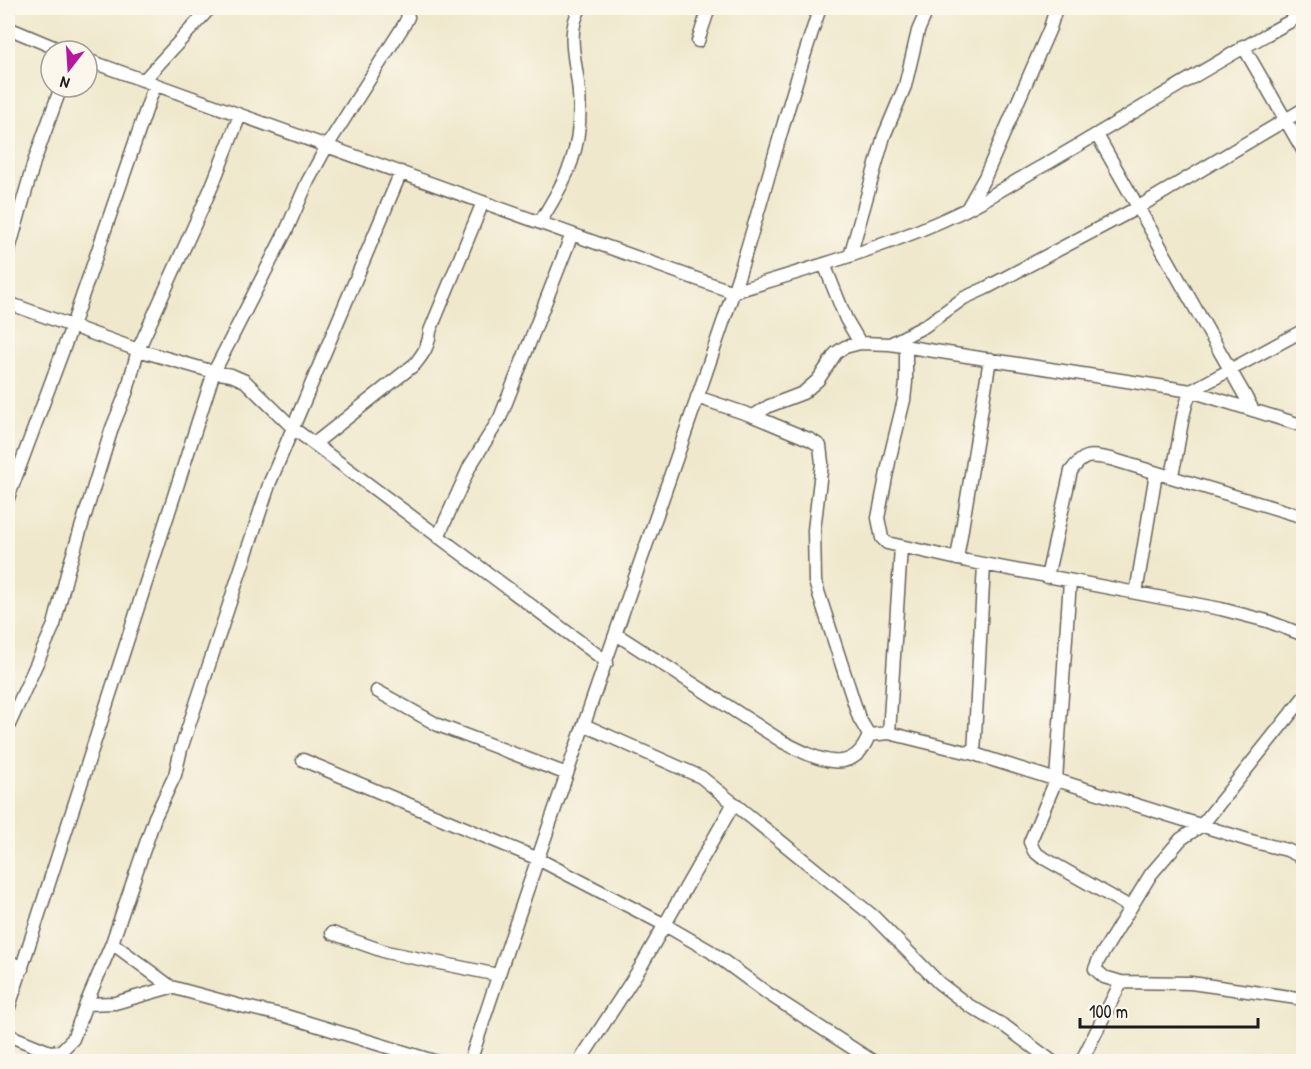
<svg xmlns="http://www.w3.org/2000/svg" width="1311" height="1069" font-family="'Patrick Hand',sans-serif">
	<rect width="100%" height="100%" fill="#fbf7ec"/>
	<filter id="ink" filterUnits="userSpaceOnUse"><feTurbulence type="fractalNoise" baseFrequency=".0167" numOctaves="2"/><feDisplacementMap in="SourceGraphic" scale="12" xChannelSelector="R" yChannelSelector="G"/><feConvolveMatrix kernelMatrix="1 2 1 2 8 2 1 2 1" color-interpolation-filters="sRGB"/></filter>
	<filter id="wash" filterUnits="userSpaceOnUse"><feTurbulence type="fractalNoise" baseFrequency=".008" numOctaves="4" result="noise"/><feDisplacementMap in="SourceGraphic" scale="24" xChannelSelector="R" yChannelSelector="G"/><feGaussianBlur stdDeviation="1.35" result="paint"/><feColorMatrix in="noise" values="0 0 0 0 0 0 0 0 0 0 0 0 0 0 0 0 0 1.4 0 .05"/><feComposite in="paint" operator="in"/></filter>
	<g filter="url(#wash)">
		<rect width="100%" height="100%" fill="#efe8cc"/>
	</g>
	<g filter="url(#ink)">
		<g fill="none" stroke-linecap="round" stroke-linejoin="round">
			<g stroke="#66635a" stroke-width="15">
				<path id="street" d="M8 28 63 51
					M698 41 709 8
					M1243 46 1304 152
					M87 60 733 292C812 268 891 246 965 210 993 196 1020 178 1048 163 1133 114 1217 60 1304 14
					M144 80 210 8
					M1097 135 1253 410
					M967 209 985 177 1050 28 1056 8
					M540 222C568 177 583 149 579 93 577 63 565 36 580 8
					M8 253 34 162 61 87
					M850 256 884 136 905 86 918 31 928 8
					M824 264 846 319 860 343
					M8 303 138 350 214 372 231 375 245 381 294 429 607 662
					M890 344 925 326 964 298 986 288 1137 208 1304 109
					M906 346V382L904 400 890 457 878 518 882 538 887 543 967 561 1221 609 1267 621 1304 635
					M697 397 753 416 811 440 820 446 822 463 814 530 815 582 859 718 869 735
					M753 416 769 406 803 393 818 380 836 353 845 347 860 343 890 344 1191 391 1304 426
					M314 444 415 364C424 353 429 345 430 331L483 202
					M1171 477C1180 449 1179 418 1191 391L1304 330
					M8 498 72 326 155 84
					M438 537 470 466 500 418 572 234
					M957 559 990 359
					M1047 577 1071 471C1084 453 1090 455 1111 459L1304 517
					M1070 581 1056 780 1030 842 1034 851 1040 856 1130 907
					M1136 593 1156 473
					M616 634 783 742C813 757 853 780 869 735
					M377 691 438 725 567 774
					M1304 697 1202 825 1181 839 1151 874 1099 959 1095 969 1104 977 1121 982 1191 983 1304 999
					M584 725 701 777 873 916 939 983 968 1005 1006 1027 1053 1062
					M8 727 54 625 68 570 112 428 127 391 138 350 212 186 240 115
					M889 733 974 754 1251 841 1287 850 1304 858
					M869 735 889 733 901 547
					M974 754 984 565
					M303 760 536 858 665 925 710 951 767 993 874 1062
					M332 933 386 952 498 975
					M112 943 171 987 241 1006 286 1016 437 1062
					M8 960 22 969
					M86 1004 115 1003 171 987
					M8 1010 214 372 287 229 308 181 327 146 404 25 408 17 406 8
					M8 1035 50 1052 61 1051 73 1039 86 1004 112 943 155 817 175 775 181 749 270 482 401 172
					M470 1062C553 805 646 551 732 296 764 200 787 102 820 8
					M579 1062 640 968 734 803
					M1081 1062 1121 982"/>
			</g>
			<use href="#street" stroke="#fff" stroke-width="12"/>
		</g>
	</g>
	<rect width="1311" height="1069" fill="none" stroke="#fbf7ec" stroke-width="30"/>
	<g transform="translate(69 69) rotate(197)"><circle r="28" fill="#fbf7ec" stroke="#a29f99" stroke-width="1.5"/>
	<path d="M0-4.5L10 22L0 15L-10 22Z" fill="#b5179e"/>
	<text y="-9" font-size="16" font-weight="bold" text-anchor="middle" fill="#1c1c1c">N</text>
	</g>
	<path d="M1080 1018v9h178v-9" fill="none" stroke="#1c1c1c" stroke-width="3"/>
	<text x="1089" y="1018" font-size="18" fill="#1c1c1c" stroke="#fbf7ec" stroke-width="4.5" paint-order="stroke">100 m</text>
</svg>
